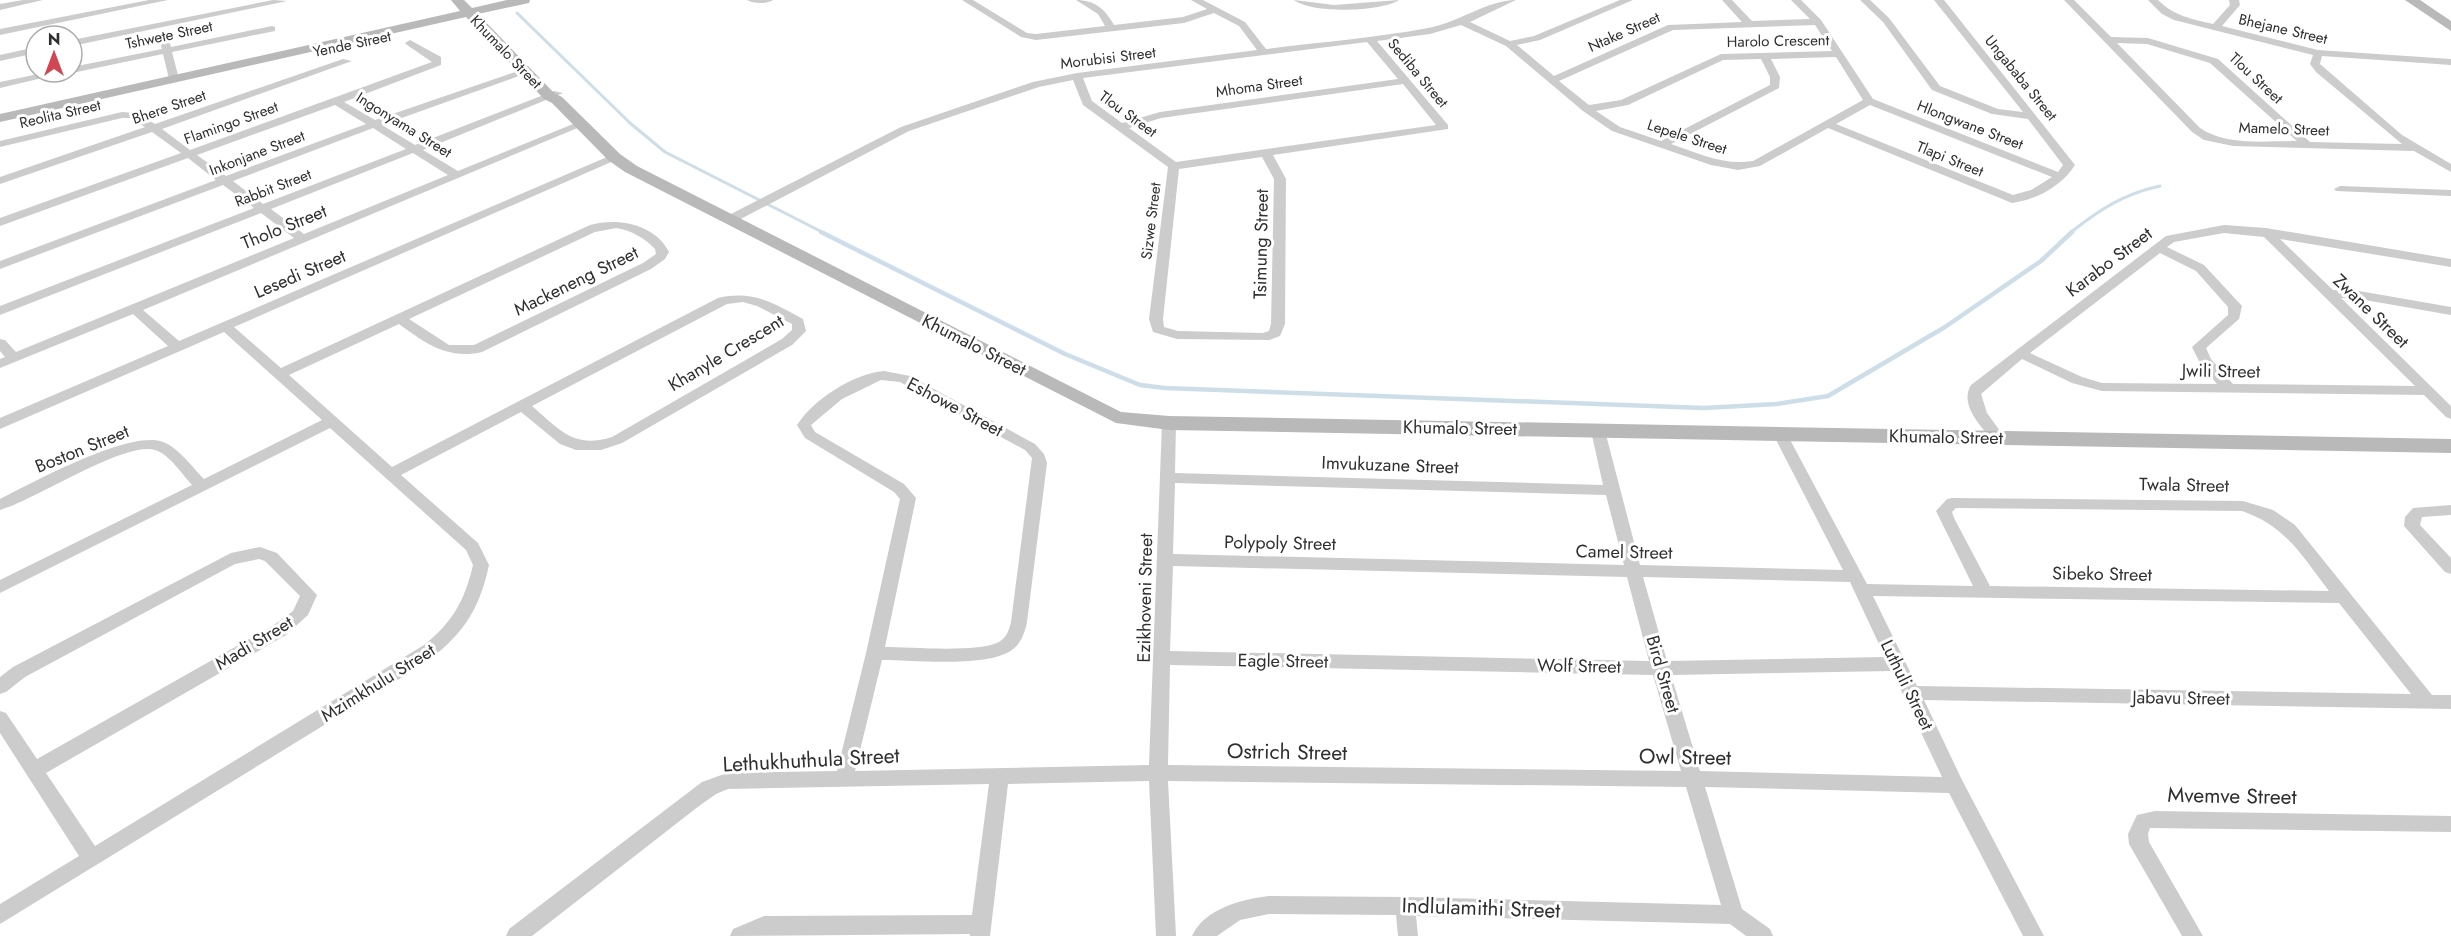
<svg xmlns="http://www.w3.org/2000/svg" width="2451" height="936" font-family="Jost,sans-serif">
	<rect width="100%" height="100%" fill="#fff"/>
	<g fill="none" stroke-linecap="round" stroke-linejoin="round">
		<path stroke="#cddee8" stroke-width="3" d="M517 13 630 123 665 152 824 233
			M2070 233C2099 210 2123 194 2160 186"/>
		<path stroke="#cddee8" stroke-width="4.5" d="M821 232 1065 354 1140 385 1165 388 1704 408 1777 404 1828 396 1945 327 2041 261 2072 232"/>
		<path fill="#ccc" fill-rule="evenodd" d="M23 0H43L0 10V4Z
			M149 0H168L0 35V29Z
			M273 0 287 1 72 46V40Z
			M747 0H773C767 4 753 4 747 0Z
			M962 0H973L1027 33 1036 34 1105 26 1098 14 1076 0C1095 0 1105 9 1114 25L1183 17 1207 9 1191 0H1203L1245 22 1266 49C1320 42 1375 38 1428 28 1458 23 1487 0 1516 0L1470 22 1510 41 1534 36 1620 0H1633L1540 40 1517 45 1554 76 1668 25 1742 22 1722 0H1732L1752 21 1810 19 1791 0H1801L1821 20 1873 99 2058 172 2063 165 2028 119 1992 114 1932 90 1883 22 1860 0H1870L1889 18 1940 86 1998 109 2023 112 1934 0H1944L2075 165C2062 186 2036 200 2012 203L1828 128 1760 166 1738 170 1711 165 1612 131 1583 111 1506 46 1461 25 1430 34 1377 41 1448 125V129L1273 155 1286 179 1285 324 1280 336 1269 340 1177 339 1153 332 1149 319 1168 167 1083 105 1073 80 1039 87 909 131 735 222H727V216L901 127 1033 82 1077 73 1257 50 1239 26 1214 13 1184 23 1036 40 1021 37ZM1815 25 1832 51 1721 54 1621 100 1589 105 1559 81 1673 30ZM1367 42 1398 79 1160 112 1122 123 1092 101 1083 78ZM1836 57 1863 100 1753 161C1724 166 1698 153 1671 144L1779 88 1780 77 1771 59ZM1761 59 1770 77V85L1661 141 1620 127 1596 111 1628 105 1723 60ZM1403 84 1436 125 1176 162 1129 128 1161 118ZM1870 105 2052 177 2031 190 2013 195 1836 124ZM1262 157 1274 179 1271 324 1269 331 1263 333 1178 331 1164 327 1163 319 1179 169Z
			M1294 0 1334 5 1399 0C1381 12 1312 14 1294 0Z
			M2064 0H2074L2111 37 2148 38 2218 59 2310 142 2402 144 2316 72 2310 64 2313 55 2174 20 2162 14 2148 0H2158C2174 16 2192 19 2213 24L2230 5 2229 0H2239L2240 5 2222 26 2318 50 2451 59V65L2322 56 2320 64 2402 135 2451 164V172L2414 151 2233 146 2204 140 2192 132ZM2117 43 2147 44 2210 63 2297 141C2265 141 2227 146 2200 128Z
			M272 26 275 27V31L172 52 179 79 174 82 169 79 163 54 72 73 68 72H72V67L162 49 159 39 164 36 169 39 171 47Z
			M410 40 441 57V65L344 102 375 120 521 70 530 72 382 125 415 145 554 91 563 93 423 150 458 171 578 122H586L587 124 143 310 179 341 614 154 618 155V159L234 327 281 368 590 225C618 217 655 224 669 252L665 259 651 269 482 352C448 360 425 343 399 324L289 375 392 467 718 298C754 290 773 303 803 319L806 331 792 345 622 443 601 450H576L560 444 521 412 401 475 478 543 489 565C479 612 461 637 422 665L0 924V904L79 856 0 733V711L6 713 37 759 274 625 293 611 300 596 265 561 259 559 235 564 25 677 6 692 0 694V677L13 667 231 553 260 547 277 553 317 595 308 615 286 635 46 773 95 846 424 645C452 623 465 600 473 565L466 550 330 428 0 593V580L192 485C182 474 169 454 155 450 124 441 34 501 0 510V499C32 483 130 429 163 442 179 448 192 467 204 479L322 420 224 332 0 429V418L168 346 133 314 0 368V359L5 357 0 351V339L5 340 16 352 294 238 261 213 0 315V306L254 208 223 185 0 269V261L216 180 188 158 0 226V218L181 153 152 132 0 184V177L145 127 130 118H122L0 147V141L122 112 136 113 155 124 343 59 352 61 162 129 190 150 432 62 407 45 405 43ZM335 105 366 124 226 176 197 155ZM373 128 406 149 263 204 233 181ZM413 153 448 175 304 234 271 209ZM616 228C630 230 645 238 655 249L656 254 643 263 474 345H449L409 319 595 232ZM743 302 757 306 792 324V330L782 339 612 437C574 449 560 430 532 406L727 304Z
			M36 47V53L0 61V55Z
			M48 72H68L0 88V82Z
			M2340 186 2451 190V196L2336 191 2334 189Z
			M2224 225 2266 228 2451 259V267L2280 239 2333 290 2359 291 2451 307V315L2359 299 2341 298 2451 406V419L2446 417 2424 395 2102 391 2072 383 2022 359 1981 394 1987 413 2005 438 2003 441H1993C1981 426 1959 405 1971 385L2166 236ZM2224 233 2264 237 2415 386 2233 384 2211 359 2206 348 2239 319 2242 306 2204 265 2167 247 2174 242ZM2160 253 2196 271 2228 307V315L2192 347 2200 363 2217 384 2102 383 2082 377 2030 353Z
			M884 371 910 376 1035 444 1044 454 1047 463 1027 622C1025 632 1021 644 1012 650 987 668 913 660 882 660L855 771 1149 765 1162 423 1169 418 1176 423 1175 473 1603 485 1591 431 1598 426 1605 431 1640 565 1843 570 1773 434 1780 429 1787 434 1867 584 1973 586 1936 511 1947 499 1952 498 2243 501 2273 510 2295 525 2432 695H2451V709L1924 700 1962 780 2044 936H2023L1949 793 1705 787 1742 909 1770 929 1773 936H1746L1730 924 1416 916 1418 936H1398L1396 915 1269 914 1240 920 1217 936H1192C1204 909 1242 899 1269 896L1405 897 1721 905 1686 787 1168 781 1176 936H1156L1149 781 1008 784 990 936H970V934L730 936 733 929 764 916 972 915 989 784 728 789 716 794 699 806 532 936H506L509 929 702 782 727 773 837 771 866 653 900 499 894 492 805 438 797 425C814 399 853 374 884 371ZM881 380 900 382 1025 450 1032 458 1011 622C1009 630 1007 637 999 642 978 653 910 647 885 647L916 498 904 484 815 432 811 425 842 399ZM1175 483 1606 495 1624 565 1173 554ZM1956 508 2242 511C2286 526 2302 556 2329 591L1990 586 1954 518 1952 512ZM1173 566 1627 577 1649 661 1170 651ZM1643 577 1850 582 1885 657 1667 661ZM1873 596 2339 603 2411 694 1917 686ZM1170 665 1653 675 1681 771 1168 765ZM1892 671 1942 777 1700 771 1671 675Z
			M2451 505V515L2422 517 2420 525 2451 558V574L2445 572 2404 526 2405 517 2413 508Z
			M2155 811 2451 816V832L2150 828 2148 834 2149 842 2203 936H2182L2129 844 2128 834 2137 815Z"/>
		<path fill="#b9b9b9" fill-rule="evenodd" d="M451 0H464L472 8 507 0H530L529 3 478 14 554 93 562 97 620 154 637 166 1121 412 1169 416 2451 439V453L1169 430 1116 423 625 172 608 160 552 103 544 99 466 17 0 122V114L460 11Z
			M2405 0H2420L2451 21V31Z"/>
	</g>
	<g text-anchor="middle" stroke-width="6" stroke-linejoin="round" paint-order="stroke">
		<g font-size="15" fill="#2f2f2f" stroke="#fff">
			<text transform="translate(2283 29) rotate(13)" y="5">Bhejane Street</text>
			<text transform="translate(1624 32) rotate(-24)" y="5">Ntake Street</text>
			<text transform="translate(169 35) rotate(-12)" y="5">Tshwete Street</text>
			<text transform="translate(1778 41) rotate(-1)" y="5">Harolo Crescent</text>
			<text transform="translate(352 44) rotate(-12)" y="5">Yende Street</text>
			<text transform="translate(506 52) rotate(46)" y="5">Khumalo Street</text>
			<text transform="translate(1108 58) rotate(-7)" y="5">Morubisi Street</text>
			<text transform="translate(1418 73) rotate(50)" y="5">Sediba Street</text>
			<text transform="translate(2021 78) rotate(51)" y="5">Ungababa Street</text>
			<text transform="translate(2256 78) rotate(43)" y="5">Tlou Street</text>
			<text transform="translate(1259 86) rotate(-8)" y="5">Mhoma Street</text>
			<text transform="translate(169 107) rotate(-19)" y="5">Bhere Street</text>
			<text transform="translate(60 114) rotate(-13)" y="5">Reolita Street</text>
			<text transform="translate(1128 114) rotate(36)" y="5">Tlou Street</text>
			<text transform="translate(231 123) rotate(-20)" y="5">Flamingo Street</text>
			<text transform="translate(404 125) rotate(32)" y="5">Ingonyama Street</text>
			<text transform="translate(1970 125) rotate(21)" y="5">Hlongwane Street</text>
			<text transform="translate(2284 129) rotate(2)" y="5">Mamelo Street</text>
			<text transform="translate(1687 137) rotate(18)" y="5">Lepele Street</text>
			<text transform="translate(257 153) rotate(-21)" y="5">Inkonjane Street</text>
			<text transform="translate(1950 159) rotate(22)" y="5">Tlapi Street</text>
			<text transform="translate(273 188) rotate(-21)" y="5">Rabbit Street</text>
			<text transform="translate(1151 221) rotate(-83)" y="5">Sizwe Street</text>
		</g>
		<g font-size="18" fill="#2f2f2f" stroke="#fff">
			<text transform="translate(284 227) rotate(-22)" y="6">Tholo Street</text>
			<text transform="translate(1261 244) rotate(-89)" y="6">Tsimung Street</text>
			<text transform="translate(2109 262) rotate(-37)" y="6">Karabo Street</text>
			<text transform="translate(300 274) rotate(-23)" y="6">Lesedi Street</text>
			<text transform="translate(576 281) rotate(-26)" y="6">Mackeneng Street</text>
			<text transform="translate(2371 311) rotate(44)" y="6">Zwane Street</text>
			<text transform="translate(974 345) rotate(27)" y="6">Khumalo Street</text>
			<text transform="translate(726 353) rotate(-31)" y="6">Khanyle Crescent</text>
			<text transform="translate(2221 371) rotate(1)" y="6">Jwili Street</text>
			<text transform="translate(955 407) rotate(28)" y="6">Eshowe Street</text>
			<text transform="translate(1460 428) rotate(1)" y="6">Khumalo Street</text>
			<text transform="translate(1946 437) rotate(1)" y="6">Khumalo Street</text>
			<text transform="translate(82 449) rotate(-22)" y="6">Boston Street</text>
			<text transform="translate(1390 465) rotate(2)" y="6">Imvukuzane Street</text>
			<text transform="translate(2184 485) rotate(1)" y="6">Twala Street</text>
			<text transform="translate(1280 543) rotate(1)" y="6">Polypoly Street</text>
			<text transform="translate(1624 552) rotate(1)" y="6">Camel Street</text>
			<text transform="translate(2102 574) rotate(1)" y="6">Sibeko Street</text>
			<text transform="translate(1145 598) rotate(-89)" y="6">Ezikhoveni Street</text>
			<text transform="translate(254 643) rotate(-31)" y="6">Madi Street</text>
			<text transform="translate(1283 661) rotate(1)" y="6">Eagle Street</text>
			<text transform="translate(1579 666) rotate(1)" y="6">Wolf Street</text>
			<text transform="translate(1663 674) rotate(74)" y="6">Bird Street</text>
			<text transform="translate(378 683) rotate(-32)" y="6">Mzimkhulu Street</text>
			<text transform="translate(1907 685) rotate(64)" y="6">Luthuli Street</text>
			<text transform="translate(2181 698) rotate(1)" y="6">Jabavu Street</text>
		</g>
		<g font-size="21" fill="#2f2f2f" stroke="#fff">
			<text transform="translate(1287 752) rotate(1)" y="7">Ostrich Street</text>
			<text transform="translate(1685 757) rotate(1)" y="7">Owl Street</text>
			<text transform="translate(811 760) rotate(-3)" y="7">Lethukhuthula Street</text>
			<text transform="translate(2232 796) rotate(1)" y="7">Mvemve Street</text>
			<text transform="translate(1481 908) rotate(2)" y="7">Indlulamithi Street</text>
		</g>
	</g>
	<g transform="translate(54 54)"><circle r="28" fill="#ffffff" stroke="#acacac" stroke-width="1.5"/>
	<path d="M0-4.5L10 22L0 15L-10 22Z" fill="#d04753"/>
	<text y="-9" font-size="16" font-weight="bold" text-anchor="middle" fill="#2f2f2f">N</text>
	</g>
</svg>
